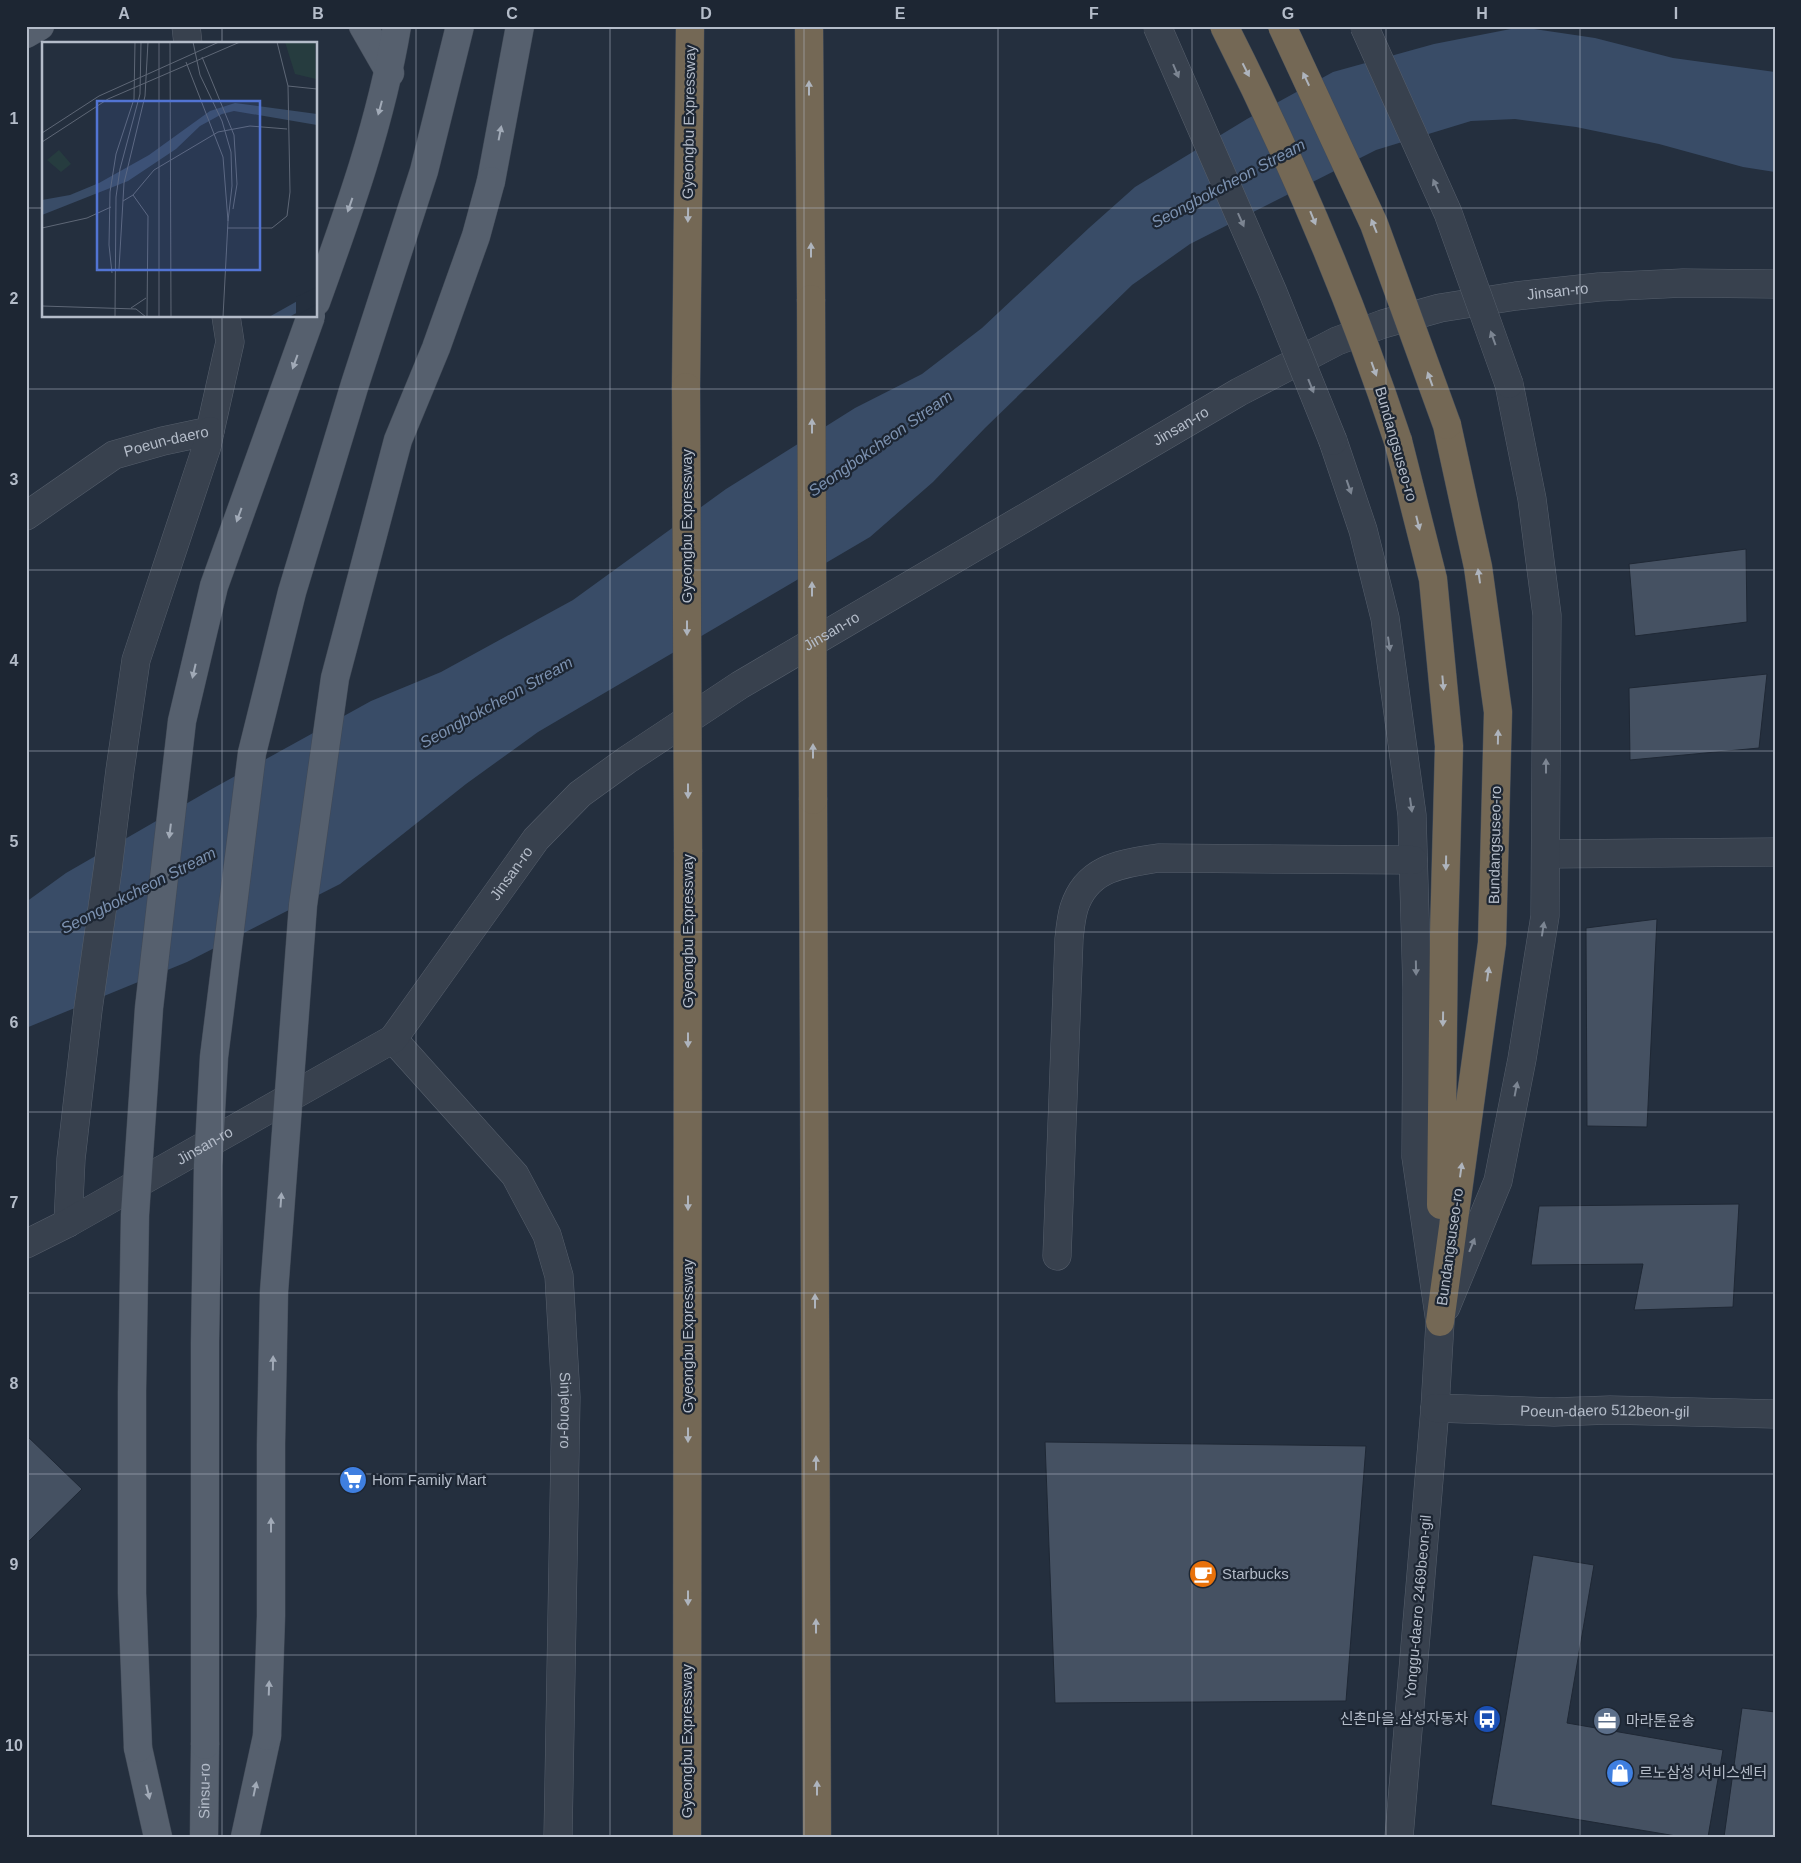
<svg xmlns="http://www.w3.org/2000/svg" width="1801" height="1863" font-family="Helvetica,'Noto Sans KR',sans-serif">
	<rect width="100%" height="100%" fill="#242f3e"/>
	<path fill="#394c67" d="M1521 27 1595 38 1673 58 1775 72V172L1743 167 1659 144 1576 127 1515 119 1471 121 1376 150 1190 244 1132 285 985 428 933 482 870 537 538 732 466 784 340 884 187 962 26 1028V902L66 873 210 790 371 701 441 672 573 600 726 489 855 408 922 374 982 328 1089 228 1135 187 1247 119 1333 72 1434 44Z"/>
	<path fill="#455162" stroke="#1f2835" d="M1746 549 1747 622 1635 636 1629 564Z
		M1767 674 1759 748 1630 760 1629 688Z
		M1657 919 1647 1127 1587 1126 1586 928Z
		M1739 1204 1733 1307 1634 1310 1643 1264 1531 1265 1539 1206Z
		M26 1435 82 1489 26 1544Z
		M1045 1442 1366 1446 1346 1701 1055 1703Z
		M1533 1555 1594 1565 1567 1723 1723 1750 1708 1837H1682L1491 1805Z
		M1742 1708 1775 1712V1837H1724Z"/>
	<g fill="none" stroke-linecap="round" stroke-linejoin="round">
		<g stroke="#565f6c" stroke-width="29">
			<g id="minor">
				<path d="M186 26 188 44"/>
				<path d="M1333 441 1363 530 1385 618 1412 815 1417 989 1416 1157 1440 1322 1435 1408 1399 1837"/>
				<path id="s1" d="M26 516 114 455 163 441 210 431 230 342 226 316"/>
				<path d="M1546 854 1775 852"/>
				<path id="s2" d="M393 1039 515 1175 547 1235 559 1276 566 1397 558 1837"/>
				<path d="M68 1223 71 1159 88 1010 108 867 120 770 136 660 207 446 210 431"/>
				<path id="s3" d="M26 1244 68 1223 393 1039 536 839 580 794 627 760 740 685 1239 392 1337 341 1383 324 1440 308 1516 296 1599 287 1683 283 1775 284"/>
				<path d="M1057 1256 1069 939C1070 929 1071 918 1074 908 1087 867 1122 864 1158 858L1413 860"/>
				<path d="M1446 1307 1498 1181 1522 1059 1545 916 1547 615 1532 499 1509 384"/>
				<path id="s4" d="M1435 1408 1554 1412 1610 1410 1775 1414"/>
			</g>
		</g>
		<g stroke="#414a57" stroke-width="29">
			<g id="major">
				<path d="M363 26 390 73"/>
				<path d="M26 34 40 26"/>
				<path d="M491 181 520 26"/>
				<path d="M316 302C349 211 381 122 397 26"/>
				<path d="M138 1748 158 1837"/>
				<path id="s5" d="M204 1837 205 1745"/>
				<path d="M245 1837 267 1736"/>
			</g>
		</g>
		<g stroke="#434c59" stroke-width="29">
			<path id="highway" d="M809 26 811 299
				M686 387 690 26
				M1398 441 1433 579 1449 746 1444 935 1441 1205
				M813 800 817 1837
				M1440 1322 1492 943 1498 712 1478 567 1447 425
				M687 1837 688 852"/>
		</g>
		<use href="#minor" stroke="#38414e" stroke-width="28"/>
		<use href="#major" stroke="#56606e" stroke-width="28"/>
		<use href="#highway" stroke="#746855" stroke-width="28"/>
		<g stroke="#565f6c" stroke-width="29" stroke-linecap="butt">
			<path id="minor-bridge" d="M1157 26 1272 290 1333 441
				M1364 26 1448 213 1509 384"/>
		</g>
		<g stroke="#414a57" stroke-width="29" stroke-linecap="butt">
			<path id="major-bridge" d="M267 1736 271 1616V1444L274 1292 303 905 335 678 398 440 436 348 476 236 491 181
				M205 1745V1343L208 1165 214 1057 252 753 292 592 355 384 424 171 460 26
				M138 1748 132 1593V1392L135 1215 149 1008 182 721 214 586 311 316"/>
		</g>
		<g stroke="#434c59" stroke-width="29" stroke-linecap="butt">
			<path id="highway-bridge" d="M1224 26C1292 160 1351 299 1398 441
				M1282 26 1374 224 1447 425
				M811 299 813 800
				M686 387 688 852"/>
		</g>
		<use href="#minor-bridge" stroke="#38414e" stroke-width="28"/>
		<use href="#major-bridge" stroke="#56606e" stroke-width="28"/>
		<use href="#highway-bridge" stroke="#746855" stroke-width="28"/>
	</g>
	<defs><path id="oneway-solid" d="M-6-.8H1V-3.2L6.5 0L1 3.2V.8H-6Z" transform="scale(1.25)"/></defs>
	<g fill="#aeb4bd">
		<use href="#oneway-solid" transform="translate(1246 70) rotate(63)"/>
		<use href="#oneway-solid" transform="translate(1306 79) rotate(-115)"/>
		<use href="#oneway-solid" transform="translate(809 88) rotate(-90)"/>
		<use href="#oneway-solid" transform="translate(688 215) rotate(91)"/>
		<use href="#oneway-solid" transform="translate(1313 218) rotate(68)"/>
		<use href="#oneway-solid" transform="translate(1374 226) rotate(-112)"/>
		<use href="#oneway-solid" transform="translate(811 250) rotate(-90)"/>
		<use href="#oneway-solid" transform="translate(1374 369) rotate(70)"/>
		<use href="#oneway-solid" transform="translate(1430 379) rotate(-110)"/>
		<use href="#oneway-solid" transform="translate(812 426) rotate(-90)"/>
		<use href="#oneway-solid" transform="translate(1418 523) rotate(76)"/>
		<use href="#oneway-solid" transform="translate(1479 576) rotate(-98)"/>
		<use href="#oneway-solid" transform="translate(812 589) rotate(-90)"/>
		<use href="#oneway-solid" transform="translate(687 628) rotate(90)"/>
		<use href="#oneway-solid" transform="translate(1443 683) rotate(85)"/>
		<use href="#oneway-solid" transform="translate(1498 737) rotate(-89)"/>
		<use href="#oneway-solid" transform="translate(813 751) rotate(-90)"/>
		<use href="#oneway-solid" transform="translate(688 791) rotate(90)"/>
		<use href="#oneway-solid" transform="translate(1446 863) rotate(91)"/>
		<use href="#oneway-solid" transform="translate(1488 974) rotate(-82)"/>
		<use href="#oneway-solid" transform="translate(1443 1019) rotate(91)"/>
		<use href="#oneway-solid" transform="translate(688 1040) rotate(90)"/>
		<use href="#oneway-solid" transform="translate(1461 1170) rotate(-82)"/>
		<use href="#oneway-solid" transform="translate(688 1203) rotate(90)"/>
		<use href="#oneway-solid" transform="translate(815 1301) rotate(-90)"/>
		<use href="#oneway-solid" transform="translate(688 1435) rotate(90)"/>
		<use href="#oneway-solid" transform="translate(816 1463) rotate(-90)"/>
		<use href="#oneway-solid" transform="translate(688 1598) rotate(90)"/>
		<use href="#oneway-solid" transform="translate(816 1626) rotate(-90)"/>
		<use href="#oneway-solid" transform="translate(817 1788) rotate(-90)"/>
	</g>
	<g fill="#7c8592">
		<use href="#oneway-solid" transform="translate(1176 71) rotate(67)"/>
		<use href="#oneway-solid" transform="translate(1436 186) rotate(-114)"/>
		<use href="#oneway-solid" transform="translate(1241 220) rotate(66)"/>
		<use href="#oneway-solid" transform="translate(1493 338) rotate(-110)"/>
		<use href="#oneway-solid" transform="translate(1311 386) rotate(68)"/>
		<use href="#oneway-solid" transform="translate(1349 487) rotate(71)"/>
		<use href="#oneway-solid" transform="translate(1389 644) rotate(82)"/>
		<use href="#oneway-solid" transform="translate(1546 766) rotate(-90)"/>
		<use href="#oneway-solid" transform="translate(1411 805) rotate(82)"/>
		<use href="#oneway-solid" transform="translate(1543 929) rotate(-81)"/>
		<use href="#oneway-solid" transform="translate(1416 968) rotate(89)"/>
		<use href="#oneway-solid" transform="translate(1516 1089) rotate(-79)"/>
		<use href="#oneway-solid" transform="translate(1472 1245) rotate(-68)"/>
	</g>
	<g fill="#a1aab7">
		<use href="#oneway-solid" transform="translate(380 108) rotate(105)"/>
		<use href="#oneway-solid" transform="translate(500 133) rotate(-79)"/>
		<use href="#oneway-solid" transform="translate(350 205) rotate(109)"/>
		<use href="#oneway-solid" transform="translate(295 362) rotate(110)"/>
		<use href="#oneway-solid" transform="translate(239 515) rotate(110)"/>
		<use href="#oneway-solid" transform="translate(194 671) rotate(103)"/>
		<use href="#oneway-solid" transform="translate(170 831) rotate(97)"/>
		<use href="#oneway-solid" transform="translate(281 1200) rotate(-86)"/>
		<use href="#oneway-solid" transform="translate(273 1363) rotate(-89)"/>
		<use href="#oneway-solid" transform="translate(271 1525) rotate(-90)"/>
		<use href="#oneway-solid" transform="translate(269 1688) rotate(-88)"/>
		<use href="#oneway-solid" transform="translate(255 1789) rotate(-78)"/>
		<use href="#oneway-solid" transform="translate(148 1792) rotate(77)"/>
	</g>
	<path fill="none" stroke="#b4bcc9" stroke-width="1" stroke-opacity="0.55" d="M222 26V44M416 26V1837M610 26V1837M804 26V1837M998 26V1837M1192 26V1837M1386 26V1837M1580 26V1837M26 208H44M316 208H1775M222 316V1837M26 389H1775M26 570H1775M26 751H1775M26 932H1775M26 1112H1775M26 1293H1775M26 1474H1775M26 1655H1775"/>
	<defs>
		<g id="supermarket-disc" transform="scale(1.4375)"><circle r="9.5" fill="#3f7fe0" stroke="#1d2633"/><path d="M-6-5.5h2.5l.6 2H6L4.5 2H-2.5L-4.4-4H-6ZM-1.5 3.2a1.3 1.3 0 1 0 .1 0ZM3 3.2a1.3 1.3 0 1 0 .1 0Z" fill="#fff"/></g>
		<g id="cafe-disc" transform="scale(1.4375)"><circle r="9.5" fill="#e8710a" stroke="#1d2633"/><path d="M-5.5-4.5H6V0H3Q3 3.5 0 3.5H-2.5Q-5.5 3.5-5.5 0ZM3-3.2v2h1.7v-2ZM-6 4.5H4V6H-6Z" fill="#fff"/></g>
		<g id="bus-disc" transform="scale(1.4375)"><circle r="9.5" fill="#1a4fb4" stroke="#1d2633"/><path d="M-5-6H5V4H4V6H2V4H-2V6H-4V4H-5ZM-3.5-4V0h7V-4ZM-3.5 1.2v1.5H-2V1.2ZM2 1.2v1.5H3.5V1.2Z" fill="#fff"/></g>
		<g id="office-disc" transform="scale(1.4375)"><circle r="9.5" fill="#5c6f8a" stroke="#1d2633"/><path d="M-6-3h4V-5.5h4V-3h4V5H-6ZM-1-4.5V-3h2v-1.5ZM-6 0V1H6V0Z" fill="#fff"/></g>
		<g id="shop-disc" transform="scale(1.4375)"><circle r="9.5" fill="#3f7fe0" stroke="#1d2633"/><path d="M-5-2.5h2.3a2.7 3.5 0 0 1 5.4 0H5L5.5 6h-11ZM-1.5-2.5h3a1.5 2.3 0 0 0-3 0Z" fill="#fff"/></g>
	</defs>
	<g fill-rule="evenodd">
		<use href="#supermarket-disc" x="353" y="1480"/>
		<use href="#cafe-disc" x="1203" y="1574"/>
		<use href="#bus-disc" x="1487" y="1719"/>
		<use href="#office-disc" x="1607" y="1721"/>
		<use href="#shop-disc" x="1620" y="1773"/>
	</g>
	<g text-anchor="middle" stroke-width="4.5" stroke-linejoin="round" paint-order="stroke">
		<g font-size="15" fill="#b4bcc9" stroke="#1d2633">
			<text transform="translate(689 122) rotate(-89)" y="5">Gyeongbu Expressway</text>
			<text dy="5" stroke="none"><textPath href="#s3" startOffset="1839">Jinsan-ro</textPath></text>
			<text dy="5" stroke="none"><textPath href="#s3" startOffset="1434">Jinsan-ro</textPath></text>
			<text dy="5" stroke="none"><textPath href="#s1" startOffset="161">Poeun-daero</textPath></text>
			<text transform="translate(1396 444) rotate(74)" y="5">Bundangsuseo-ro</text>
			<text transform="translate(687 526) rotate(-90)" y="5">Gyeongbu Expressway</text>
			<text dy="5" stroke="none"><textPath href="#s3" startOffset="1029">Jinsan-ro</textPath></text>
			<text transform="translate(1495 845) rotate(-89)" y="5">Bundangsuseo-ro</text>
			<text dy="5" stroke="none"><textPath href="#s3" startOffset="624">Jinsan-ro</textPath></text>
			<text transform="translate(688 931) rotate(-90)" y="5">Gyeongbu Expressway</text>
			<text dy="5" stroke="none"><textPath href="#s3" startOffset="204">Jinsan-ro</textPath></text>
			<text transform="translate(1450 1247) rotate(-82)" y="5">Bundangsuseo-ro</text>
			<text transform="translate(688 1336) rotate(-90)" y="5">Gyeongbu Expressway</text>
			<text dy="5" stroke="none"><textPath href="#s2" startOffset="428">Sinjeong-ro</textPath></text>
			<text dy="5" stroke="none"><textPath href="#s4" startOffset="170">Poeun-daero 512beon-gil</textPath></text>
			<text transform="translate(1418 1607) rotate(-85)" y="5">Yonggu-daero 2469beon-gil</text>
			<text transform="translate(687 1741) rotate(-90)" y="5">Gyeongbu Expressway</text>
			<text dy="5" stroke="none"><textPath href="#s5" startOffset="46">Sinsu-ro</textPath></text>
		</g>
		<g font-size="15" fill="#b4bcc9" stroke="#1d2633" text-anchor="start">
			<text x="372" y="1485">Hom Family Mart</text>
			<text x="1222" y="1579">Starbucks</text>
			<text x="1468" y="1724" text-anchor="end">신촌마을.삼성자동차</text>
			<text x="1626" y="1726">마라톤운송</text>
			<text x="1639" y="1778">르노삼성 서비스센터</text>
		</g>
		<g font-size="16" font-style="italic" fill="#7c92b1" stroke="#1d2633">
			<text transform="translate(1228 183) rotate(-28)" y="6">Seongbokcheon Stream</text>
			<text transform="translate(880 443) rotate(-35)" y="6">Seongbokcheon Stream</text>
			<text transform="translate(496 702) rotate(-29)" y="6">Seongbokcheon Stream</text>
			<text transform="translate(138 890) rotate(-27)" y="6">Seongbokcheon Stream</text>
		</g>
	</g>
	<g transform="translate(42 42)">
		<rect width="275" height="275" fill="#242f3e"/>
		<path d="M243 0H273L274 37 253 32ZM17 108 29 122 19 130 5 118Z" fill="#263c3f"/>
		<path d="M193 61 275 72V83L192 69 180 72 158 84 134 107 86 139 0 173V158L28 153 57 141 107 113 168 69ZM275 248V260L247 275H227Z" fill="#394c67"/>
		<path d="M275 245V262L254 274V255Z" fill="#242f3e"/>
		<path fill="none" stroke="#5e6776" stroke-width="1" d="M128 0 129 275M151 0 158 33 180 79 189 110 190 144 186 179M160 15 192 93 195 142 191 167M144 20 181 115 186 179 181 275M246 44 275 47M0 91 57 54 177 0M0 100 66 57 198 0M91 153 106 174 105 275M81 159 91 153 112 128 176 90 208 84 245 87M0 186 45 176 69 165M185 186H230L245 174 248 150 246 44 235 0M77 227 82 141 103 54 106 0M70 231 67 203 68 150 74 112 92 57 93 0M0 264 94 267 104 275M89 266 104 256M73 275 74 155 78 127 98 52 99 0M117 275V0"/>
		<path fill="#5274d3" fill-opacity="0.15" stroke="#5274d3" stroke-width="2.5" d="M55 59H218V228H55Z"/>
		<rect width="275" height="275" fill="none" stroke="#b4bcc9" stroke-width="2.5"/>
	</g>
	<rect width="1801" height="1863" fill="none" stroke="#1d2633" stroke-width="55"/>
	<rect x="28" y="28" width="1746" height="1808" fill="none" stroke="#b4bcc9" stroke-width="2"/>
	<g font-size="16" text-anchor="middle" font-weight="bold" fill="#b4bcc9">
		<text x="124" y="19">A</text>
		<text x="318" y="19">B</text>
		<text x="512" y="19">C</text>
		<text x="706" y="19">D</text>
		<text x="900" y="19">E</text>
		<text x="1094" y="19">F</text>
		<text x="1288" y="19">G</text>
		<text x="1482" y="19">H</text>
		<text x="1676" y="19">I</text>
		<text x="14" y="124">1</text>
		<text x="14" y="304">2</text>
		<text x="14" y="485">3</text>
		<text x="14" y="666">4</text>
		<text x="14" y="847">5</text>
		<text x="14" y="1028">6</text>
		<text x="14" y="1208">7</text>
		<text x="14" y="1389">8</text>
		<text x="14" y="1570">9</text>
		<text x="14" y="1751">10</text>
	</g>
</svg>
